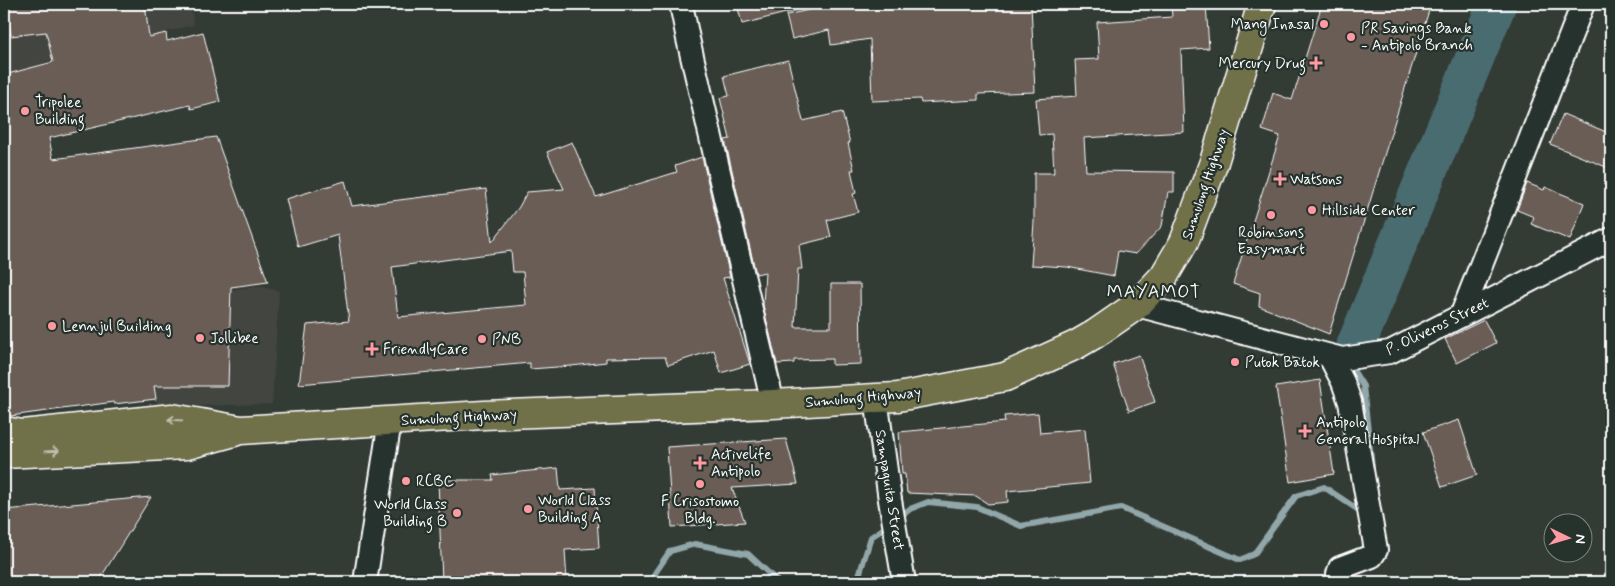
<svg xmlns="http://www.w3.org/2000/svg" width="1615" height="586" font-family="Mynerve,sans-serif">
	<rect width="100%" height="100%" fill="#333b35"/>
	<filter id="ink" filterUnits="userSpaceOnUse"><feTurbulence type="fractalNoise" baseFrequency=".02" numOctaves="2"/><feDisplacementMap in="SourceGraphic" scale="10" xChannelSelector="R" yChannelSelector="G"/><feConvolveMatrix kernelMatrix="1 2 1 2 8 2 1 2 1" color-interpolation-filters="sRGB"/></filter>
	<g filter="url(#ink)">
		<path fill="#43453f" d="M4 4H190L194 25 53 60 36 66 4 75Z
			M258 286 279 291 272 404 157 407 147 343 144 302Z"/>
		<g fill="none" stroke-linecap="round" stroke-linejoin="round">
			<path stroke="#92a7aa" stroke-width="6" d="M1350 365 1363 386 1372 467
				M897 519 910 509 928 502 977 507 1021 526 1121 508 1240 560 1254 554 1296 496 1324 487 1360 511
				M654 582 655 573 670 551 695 544 748 554 778 582
				M857 582 871 537 889 525"/>
			<path stroke="#4a6c71" stroke-width="39" d="M1356 345 1497 4"/>
		</g>
		<path fill="#695d56" stroke="#fff" fill-rule="evenodd" d="M6 4H145L149 37 166 33 167 41 203 32 220 102 191 109 190 105 49 138 53 159 216 137 268 282 231 287 228 386H154L156 399 114 404V402L10 416 4 366V75L53 62 46 32 11 36Z
			M737 4H797L798 10 742 24Z
			M836 4H1031L1035 92 978 94V100L921 103 920 99 872 101 870 39 831 45 829 30 792 39 786 15Z
			M1171 4H1206L1209 48 1181 50 1184 132 1084 138 1086 171 1174 172V192H1168L1162 226 1136 254 1118 251 1114 276 1067 267 1031 265 1034 222V173H1054L1052 134 1039 135 1036 99 1077 96 1075 60 1099 59 1097 22 1172 17Z
			M1322 4H1431L1329 334 1259 306 1260 293 1233 284 1280 136 1262 130 1273 93 1292 100Z
			M788 60 803 121 842 112 850 143H848L854 170H851L856 193 853 194 858 212 827 220 831 237 799 245 802 269H798L795 327H831V284H860L861 364 832 365V359L794 360V363L777 364 763 305 765 272 756 274 725 140 730 139 720 98 729 96 724 76Z
			M1563 114 1611 134V169L1550 144Z
			M572 142 596 197 677 172 675 166 702 157 730 277 723 278 750 364 721 373 714 350 668 365 665 357 606 358V362L571 366 530 369V363L299 384 307 325 349 321 338 235 298 247 286 199 345 181 352 206 486 189 492 242 519 207 527 192 564 189 547 152ZM511 251 513 272H523L526 305 398 317 392 267Z
			M1527 183 1544 190 1545 187 1584 203 1570 240 1531 224 1534 217 1517 210Z
			M1484 320 1496 343 1457 363 1445 339Z
			M1139 355 1155 402 1129 411 1113 364Z
			M1320 380 1334 474 1290 482 1276 387Z
			M1038 413 1040 433 1085 429 1090 483 1007 491 1008 502 988 504 976 496 907 493 905 474H902L899 432 1005 422 1004 416Z
			M1459 420 1477 475 1442 487 1423 432Z
			M786 439 798 484 732 488 745 522 672 527 667 447Z
			M558 468 560 490 595 488 599 548 565 550 567 582H442L438 480H493L492 475Z
			M151 497 98 582H4V510Z"/>
		<g fill="none" stroke-linecap="round" stroke-linejoin="round">
			<g stroke="#fff" stroke-width="26">
				<path id="minor" d="M681 4 688 39 773 404
					M1137 305 1342 359 1390 352 1611 239
					M1462 314 1583 4
					M1330 357 1343 382 1350 402 1376 550 1372 556 1340 568 1338 574V582
					M876 398 890 500 904 582
					M365 582 390 421"/>
			</g>
			<g stroke="#fff" stroke-width="31">
				<path id="major" d="M4 431 23 434 172 418 241 430 484 415 773 404 876 398 898 397 1005 377 1076 345 1095 334 1137 305 1164 276 1184 242 1214 162 1262 4
					M4 454 187 445 234 432"/>
			</g>
			<use href="#minor" stroke="#26332d" stroke-width="22"/>
			<use href="#major" stroke="#6f704a" stroke-width="28"/>
		</g>
		<defs><path id="oneway-shaft" d="M-6 0H5M1.5-3L5.5 0L1.5 3" fill="none" stroke-width="1.6" stroke-linecap="round" stroke-linejoin="round" transform="scale(1.25)"/></defs>
		<g stroke="#bebfae">
			<use href="#oneway-shaft" transform="translate(175 420) rotate(-176)"/>
			<use href="#oneway-shaft" transform="translate(52 451) rotate(-3)"/>
		</g>
	</g>
	<g fill="#ff9aa2" stroke="#26332d" stroke-width="2">
		<circle cx="1324" cy="24" r="5"/>
		<circle cx="1351" cy="37" r="5"/>
		<path d="M1313.5 55.5h5v5h5v5h-5v5h-5v-5h-5v-5h5z"/>
		<circle cx="25" cy="111" r="5"/>
		<path d="M1277.5 171.5h5v5h5v5h-5v5h-5v-5h-5v-5h5z"/>
		<circle cx="1312" cy="210" r="5"/>
		<circle cx="1271" cy="215" r="5"/>
		<circle cx="52" cy="326" r="5"/>
		<circle cx="200" cy="338" r="5"/>
		<circle cx="482" cy="339" r="5"/>
		<path d="M369.5 341.5h5v5h5v5h-5v5h-5v-5h-5v-5h5z"/>
		<circle cx="1235" cy="362" r="5"/>
		<path d="M1302.5 423.5h5v5h5v5h-5v5h-5v-5h-5v-5h5z"/>
		<path d="M697.5 455.5h5v5h5v5h-5v5h-5v-5h-5v-5h5z"/>
		<circle cx="406" cy="481" r="5"/>
		<circle cx="700" cy="484" r="5"/>
		<circle cx="528" cy="509" r="5"/>
		<circle cx="457" cy="513" r="5"/>
	</g>
	<g text-anchor="middle" stroke-width="4.5" stroke-linejoin="round" paint-order="stroke">
		<g font-size="15" fill="#fff" stroke="#26332d" text-anchor="start">
			<text x="1314" y="29" text-anchor="end">Mang Inasal</text>
			<text x="1361" y="33">PR Savings Bank<tspan x="1361" dy="17">- Antipolo Branch</tspan></text>
			<text x="1306" y="68" text-anchor="end">Mercury Drug</text>
			<text x="35" y="107">Tripolee<tspan x="35" dy="17">Building</tspan></text>
			<text x="1290" y="184">Watsons</text>
			<text x="1322" y="215">Hillside Center</text>
			<text x="1271" y="237" text-anchor="middle">Robinsons<tspan x="1271" dy="17">Easymart</tspan></text>
			<text x="62" y="331">Lennjul Building</text>
			<text x="210" y="343">Jollibee</text>
			<text x="492" y="344">PNB</text>
			<text x="383" y="354">FriendlyCare</text>
			<text x="1245" y="367">Putok Batok</text>
			<text x="1316" y="427">Antipolo<tspan x="1316" dy="17">General Hospital</tspan></text>
			<text x="711" y="459">Activelife<tspan x="711" dy="17">Antipolo</tspan></text>
			<text x="416" y="486">RCBC</text>
			<text x="538" y="505">World Class<tspan x="538" dy="17">Building A</tspan></text>
			<text x="700" y="506" text-anchor="middle">F Crisostomo<tspan x="700" dy="17">Bldg.</tspan></text>
			<text x="447" y="509" text-anchor="end">World Class<tspan x="447" dy="17">Building B</tspan></text>
		</g>
		<g font-size="15" fill="#fff" stroke="#26332d">
			<text transform="translate(1205 184) rotate(-71)" y="5">Sumulong Highway</text>
			<text transform="translate(1437 326) rotate(-26)" y="5">P. Oliveros Street</text>
			<text transform="translate(863 397) rotate(-5)" y="5">Sumulong Highway</text>
			<text transform="translate(459 417) rotate(-3)" y="5">Sumulong Highway</text>
			<text transform="translate(890 490) rotate(81)" y="5">Sampaguita Street</text>
		</g>
		<g font-size="18" letter-spacing="1" fill="#fff" stroke="#26332d">
			<text x="1154" y="297">MAYAMOT</text>
		</g>
	</g>
	<rect width="1615" height="586" fill="none" stroke="#26332d" stroke-width="20"/>
	<rect x="10" y="10" width="1595" height="566" fill="none" stroke="#fff" stroke-width="2" filter="url(#ink)"/>
	<g transform="translate(1568 538) rotate(95)"><circle r="24" fill="#26332d" stroke="#7d8581"/>
	<path d="M0-4L9 19L0 12L-9 19Z" fill="#ff9aa2"/>
	<text y="-8" font-size="14" font-weight="bold" text-anchor="middle" fill="#ffffff">N</text>
	</g>
</svg>
